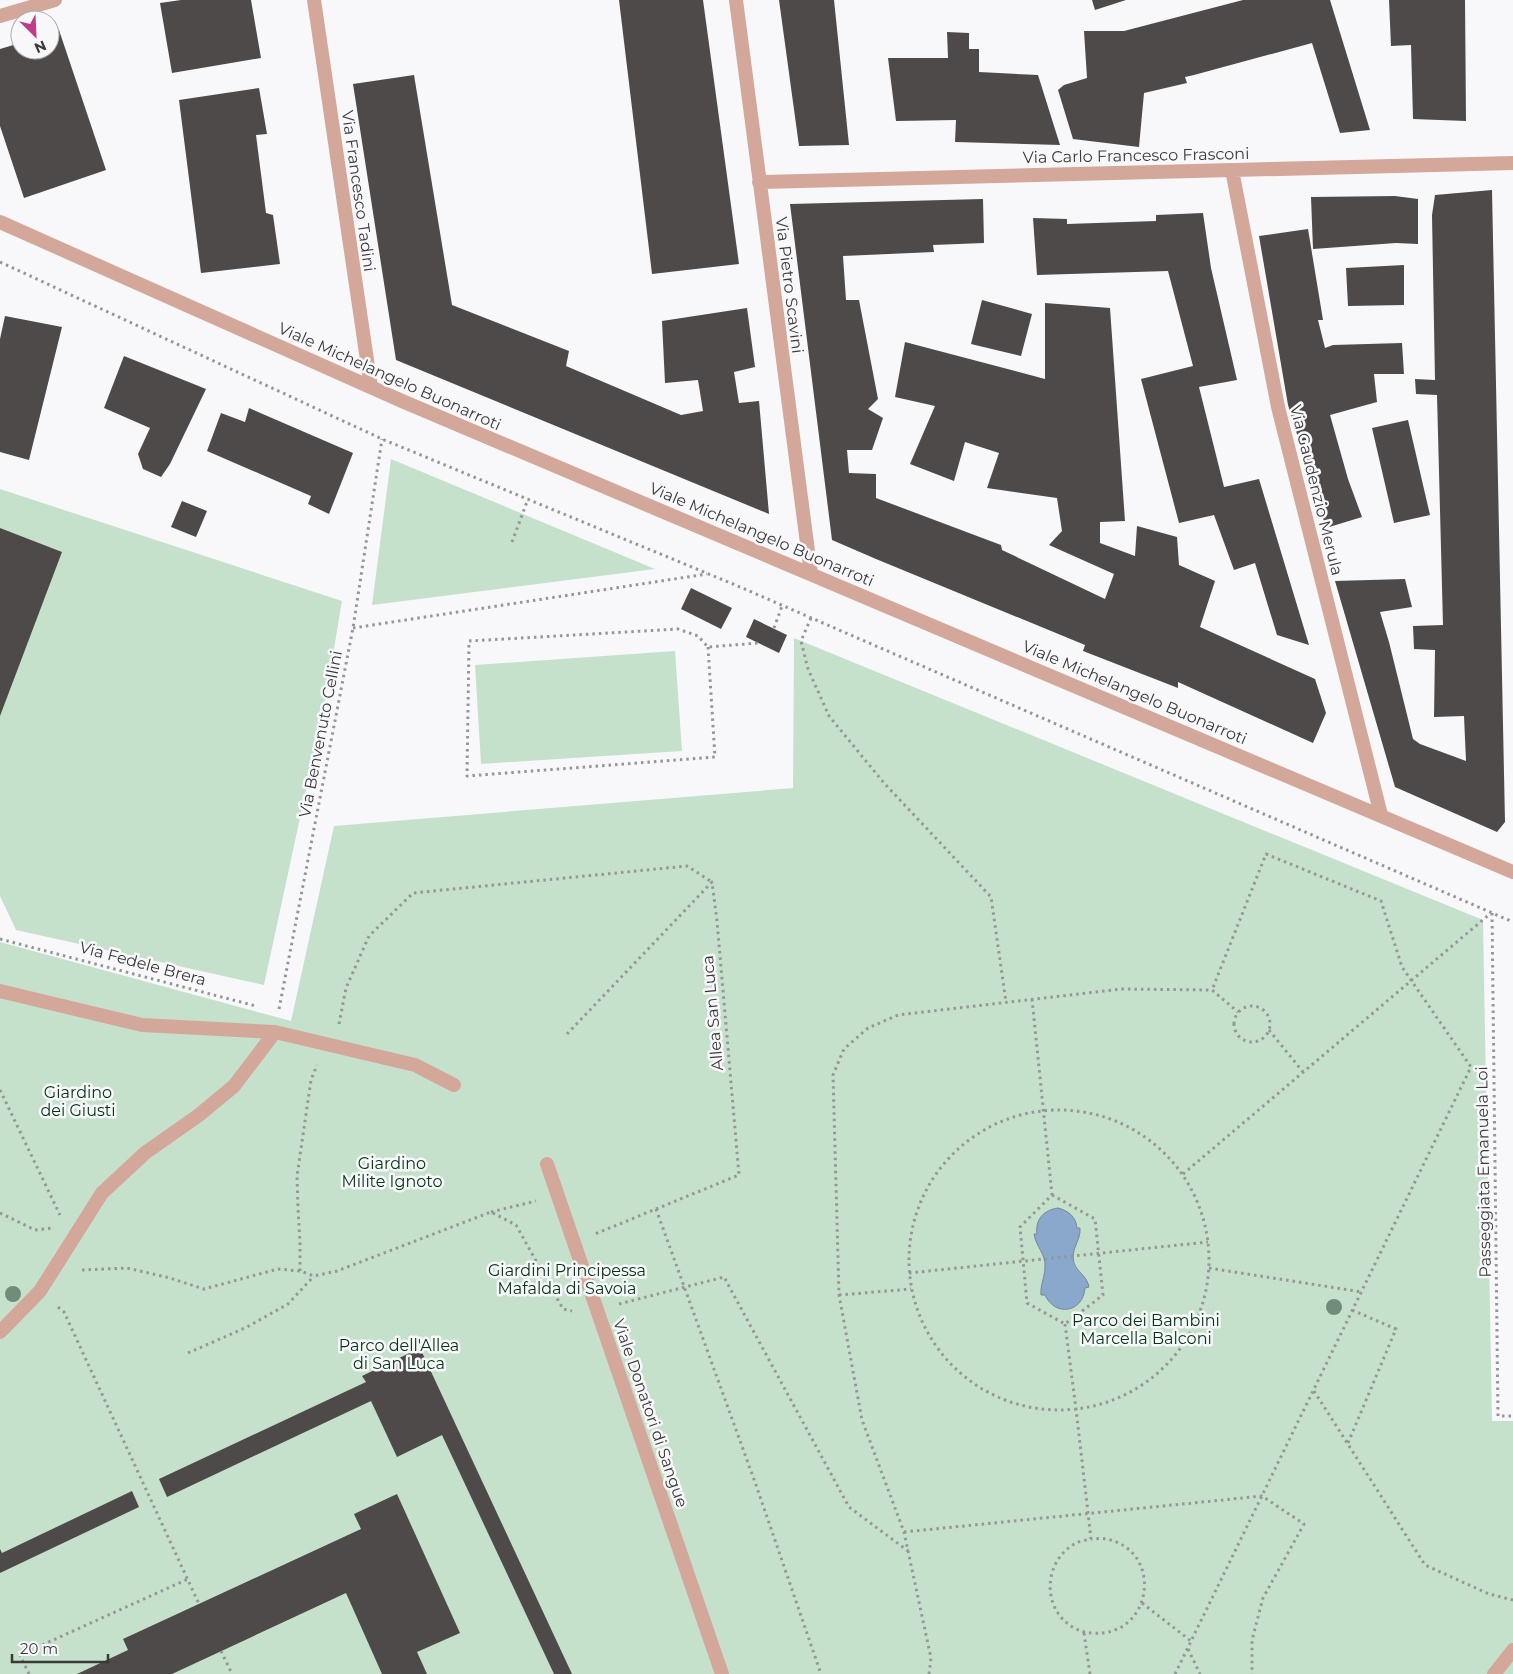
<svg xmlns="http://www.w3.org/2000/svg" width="1513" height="1674" font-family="Montserrat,sans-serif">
	<rect width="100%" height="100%" fill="#f8f8fb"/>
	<path fill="#c6e1cb" d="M391 459 655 569 372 605Z
		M0 489 342 601 325 702 264 985 16 930 0 896Z
		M794 638 1483 920 1492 1421H1513V1674H0V942L291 1021 334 826 793 788Z
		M675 651 682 751 481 764 475 665Z"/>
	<path fill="#8aa8cb" stroke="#7287a0" d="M1058 1208C1069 1211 1076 1217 1077 1228H1080C1081 1241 1070 1249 1074 1263 1077 1272 1087 1276 1089 1287L1085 1288C1083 1313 1055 1317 1045 1295H1041C1040 1285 1045 1277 1045 1267 1046 1254 1036 1247 1034 1234H1037C1035 1219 1044 1210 1058 1208Z"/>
	<path fill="#4d4a49" d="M181 0H251L261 58 172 73 160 3Z
		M619 0H703L739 264 652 274Z
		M779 0H834L849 145 799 146Z
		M1092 0H1126L1095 10Z
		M1243 0H1330L1370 130 1340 133 1312 43 1194 75 1185 77 1187 83 1144 93 1139 147 1073 139 1058 90 1064 85 1087 78 1084 31H1124Z
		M1389 0H1465L1466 121 1413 119 1411 45 1391 46Z
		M59 30 106 170 24 198 0 126V49L20 43V50H50V33Z
		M947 32 969 33V49H979V72L1038 75 1060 145 955 142 956 120 896 121 888 58H948Z
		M414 75 452 305 569 351 566 366 681 415 703 411 698 380 665 383 662 321 747 308 755 367 734 372 739 403 759 401 769 514 396 360 353 84Z
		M259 88 267 134 256 135 266 213 273 215 280 264 201 273 179 100Z
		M1492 190 1505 822 1497 832 1395 787 1335 581 1405 579 1412 607 1380 612 1389 642 1413 739 1420 744 1466 761 1464 716 1434 717 1435 650 1414 649 1413 626 1443 625 1437 395 1416 394 1415 379 1435 380 1432 215 1435 195Z
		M1395 196 1418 199V244L1396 243 1313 249 1311 197Z
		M983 199 984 243 933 245 934 252 843 256 846 300H859L878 399 868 409 883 418 872 450H847L849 473 876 474V498L1001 545 1002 550 1105 599 1114 574 1049 545 1062 531 1057 498 987 488 999 453 965 442 954 481 910 464 935 406 895 397 905 342 1045 379V303L1110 308 1125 521 1100 522V543L1135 556 1137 526 1177 537 1179 565 1215 581 1200 627 1315 679 1326 713 1313 743 1178 682V688L1083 651 1085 645 876 559 832 540 790 204Z
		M1203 213 1211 268 1237 380 1199 387 1224 487 1259 479 1309 645 1277 635 1255 563 1234 570 1214 515 1179 523 1141 379 1193 366 1168 271 1037 275 1033 218 1067 219V224L1156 221V215Z
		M1308 229 1323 320H1318L1325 348 1333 345 1402 343 1404 374H1374L1377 402 1330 415 1348 479 1362 517 1326 528 1288 405 1259 236Z
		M1404 265V305L1348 306 1346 268Z
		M982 300 1032 314 1021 356 971 344Z
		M5 316 62 327 29 460 0 452V339Z
		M124 356 206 389 170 464 161 477 143 469 138 454 150 428 104 408Z
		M249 408 353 453 329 514 308 504 311 496 207 451 221 413 245 422Z
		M1408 420 1430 515 1394 523 1372 428Z
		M182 501 207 511 196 537 171 527Z
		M0 528 62 552 0 716Z
		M691 588 732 608 721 629 681 609Z
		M754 619 787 635 779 653 746 637Z
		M420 1348 572 1674H554L442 1435 397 1457 371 1401 167 1497 159 1479 366 1382 362 1376Z
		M132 1491 139 1507 0 1573V1549L2 1553Z
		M397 1494 460 1633 417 1652 427 1674H382L346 1593 172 1674H77L128 1650 123 1639 361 1529 354 1514Z"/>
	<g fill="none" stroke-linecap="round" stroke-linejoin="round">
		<path stroke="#969698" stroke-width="3" stroke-dasharray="2.5 4" stroke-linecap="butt" d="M0 262 382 439 733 584 1513 922
			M512 542 528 499
			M811 618 801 641 808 669 829 716 884 783 991 897 1006 1002
			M353 628 707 574
			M774 628 782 606
			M708 647 715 757 467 776 469 641 678 629 698 636 708 647 759 643
			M1492 913 1498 1416H1513
			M0 939 256 1006
			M1032 999 1052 1195
			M1234 1024a18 18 0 1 1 36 0a18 18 0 1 1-36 0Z
			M279 1009 353 628 382 439
			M339 1024 346 988 369 936 413 893 687 866 712 882
			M1269 1030 1303 1072
			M567 1034 712 882 717 921 739 1175 595 1234
			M0 1090 60 1215
			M909 1260a150 150 0 1 1 300 0a150 150 0 1 1-300 0Z
			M1183 1174 1491 913
			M1052 1195 1095 1219 1103 1295 1065 1324 1027 1303 1020 1227Z
			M656 1209 756 1485 821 1674
			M491 1212 536 1201
			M0 1213 35 1230 52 1228
			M1209 1268 1362 1292
			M82 1270 127 1268 170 1278 204 1289 278 1269 300 1271 314 1276 337 1271 491 1212 516 1225 563 1309 572 1311
			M300 1271V1242L298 1209 297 1176 311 1080 317 1065
			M909 1273 1208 1242
			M839 1295 911 1289
			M619 1304 724 1277 849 1507 908 1551
			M58 1307 64 1312 199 1604
			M1065 1324 1076 1409 1091 1539C1086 1540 1080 1541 1076 1543 1052 1556 1044 1585 1055 1608 1062 1622 1076 1632 1091 1633 1153 1639 1165 1550 1106 1539 1101 1538 1095 1539 1091 1539
			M188 1353 247 1327 288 1304 314 1276
			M1314 1391 1425 1565 1489 1594 1513 1600
			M1348 1443 1396 1329 1352 1310
			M904 1532 1262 1496 1304 1524 1263 1598 1252 1640V1674
			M1142 1603 1191 1641
			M1084 1633 1090 1674
			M1188 1649 1200 1674
			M221 1651 232 1674
			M29 1674 20 1655 188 1579
			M929 1674 931 1658 904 1532 862 1420 839 1295 833 1075 844 1049 868 1028 898 1015 1121 989 1212 990 1238 1012
			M1175 1674 1471 1067 1402 967 1381 901 1266 854 1212 990"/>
		<path stroke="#d3a89a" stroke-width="14" d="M0 991 142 1025 275 1032 415 1065 454 1085
			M547 1164 722 1674
			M0 1332 40 1291 102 1193 145 1153 199 1115 234 1086 275 1032
			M1494 1674 1513 1650"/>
		<path stroke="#d3a89a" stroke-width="14" d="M314 0 371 387
			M736 0 811 574
			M1232 170 1278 407 1381 815
			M759 182 1513 163"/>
		<path stroke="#d3a89a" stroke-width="14" d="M0 16 55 0
			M0 222 402 401 1513 872"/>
	</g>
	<g fill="#728c7c">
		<circle cx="13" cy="1294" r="8"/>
		<circle cx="1334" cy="1307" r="8"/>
	</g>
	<g text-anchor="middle" stroke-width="5" stroke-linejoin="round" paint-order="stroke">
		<g font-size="16" fill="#3a3a3b" stroke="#f8f8fb">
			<text transform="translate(1136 155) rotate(-1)" y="6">Via Carlo Francesco Frasconi</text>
			<text transform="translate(359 191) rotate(82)" y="6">Via Francesco Tadini</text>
			<text transform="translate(790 285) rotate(83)" y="6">Via Pietro Scavini</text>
			<text transform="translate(390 376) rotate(24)" y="6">Viale Michelangelo Buonarroti</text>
			<text transform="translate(1317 490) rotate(76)" y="6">Via Gaudenzio Merula</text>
			<text transform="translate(762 534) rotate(23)" y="6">Viale Michelangelo Buonarroti</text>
			<text transform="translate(1135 692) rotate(23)" y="6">Viale Michelangelo Buonarroti</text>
			<text transform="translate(320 734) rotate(-79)" y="6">Via Benvenuto Cellini</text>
			<text transform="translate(143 963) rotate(15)" y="6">Via Fedele Brera</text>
			<text transform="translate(712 1013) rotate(-95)" y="6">Allea San Luca</text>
			<text transform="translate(1483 1172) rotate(-91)" y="6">Passeggiata Emanuela Loi</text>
			<text transform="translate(651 1413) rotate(71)" y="6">Viale Donatori di Sangue</text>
		</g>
		<g font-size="16" fill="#043315" stroke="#f8f8fb">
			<text x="78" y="1098">Giardino<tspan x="78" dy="18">dei Giusti</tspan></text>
			<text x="392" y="1169">Giardino<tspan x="392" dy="18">Milite Ignoto</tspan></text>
			<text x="567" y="1276">Giardini Principessa<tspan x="567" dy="18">Mafalda di Savoia</tspan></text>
			<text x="1146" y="1326">Parco dei Bambini<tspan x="1146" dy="18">Marcella Balconi</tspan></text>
			<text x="399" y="1351">Parco dell'Allea<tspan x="399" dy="18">di San Luca</tspan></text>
		</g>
	</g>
	<g transform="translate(35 35) rotate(156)"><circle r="24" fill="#f8f8fb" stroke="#acacae"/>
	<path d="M0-4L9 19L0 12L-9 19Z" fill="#be3d88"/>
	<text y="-8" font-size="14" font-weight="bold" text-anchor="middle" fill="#3a3a3b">N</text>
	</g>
	<path d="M12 1654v8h96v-8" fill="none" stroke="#3a3a3b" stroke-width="2.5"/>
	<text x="20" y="1654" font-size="15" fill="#3a3a3b" stroke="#f8f8fb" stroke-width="4" paint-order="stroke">20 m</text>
</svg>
